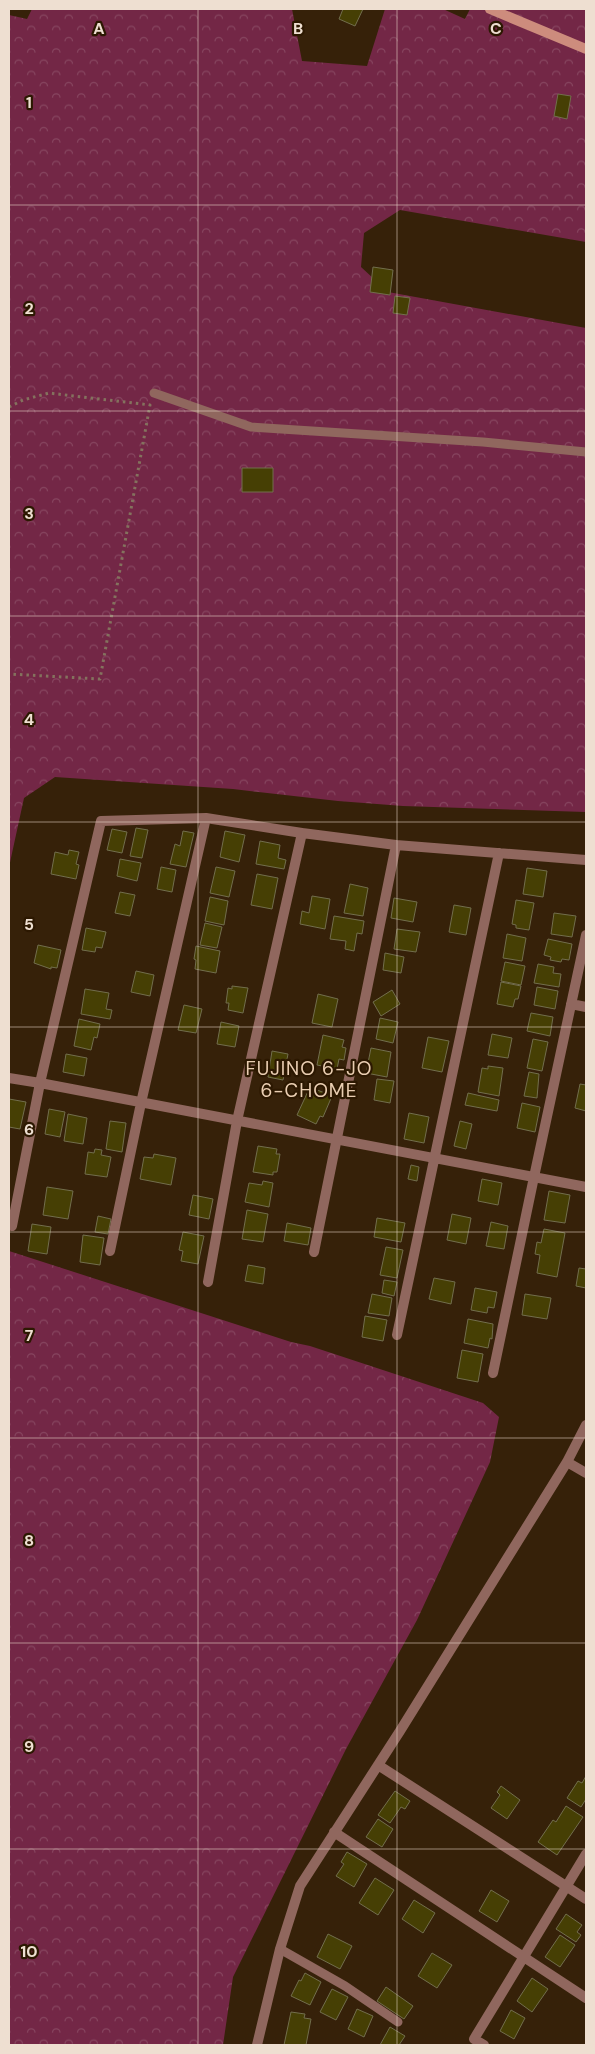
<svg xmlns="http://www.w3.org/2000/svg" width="595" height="2054" font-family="'DM Sans',sans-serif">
	<defs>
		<pattern id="forest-crowns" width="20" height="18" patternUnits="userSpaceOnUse" patternTransform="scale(1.25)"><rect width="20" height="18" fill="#732746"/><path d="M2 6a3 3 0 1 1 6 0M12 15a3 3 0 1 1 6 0" fill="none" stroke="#874660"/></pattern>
	</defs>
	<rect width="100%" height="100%" fill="#362109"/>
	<path fill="url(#forest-crowns)" d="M32 9H292L302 61 367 66 385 9H443L465 19 470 9H586V242L400 210 364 233 361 267 388 292 586 328V812L403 806 338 801 233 789 55 777 24 798 9 867V15L27 19Z
		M9 1251 291 1342 310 1346 483 1403 499 1417 490 1462 417 1620 346 1749 233 1977 223 2045H9Z"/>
	<path fill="#463f04" stroke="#726e4d" d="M343 9H363L355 26 339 19Z
		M558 94 571 96 567 119 554 116Z
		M373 267 393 270 390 295 370 292Z
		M395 296 410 298 407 315 393 313Z
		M242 468H273V492H242Z
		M136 828 148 830 142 858 130 856Z
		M112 829 127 832 122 853 107 850Z
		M183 831 194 833 186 867 170 864 175 844 180 846Z
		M225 831 245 835 239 862 220 857Z
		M260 841 280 845 278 858 286 860 284 869 256 864Z
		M69 850 79 852 76 864 79 865 76 879 51 874 55 852 68 855Z
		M120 859 141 863 137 881 117 876Z
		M161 867 176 870 172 892 157 889Z
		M216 867 235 871 229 897 210 893Z
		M527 868 547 871 543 897 523 894Z
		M257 874 278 878 272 909 251 905Z
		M350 884 368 888 363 916 344 913Z
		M120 892 135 895 130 916 115 913Z
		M312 896 330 899 325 929 300 924 302 911 309 913Z
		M210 897 228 901 224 925 205 921Z
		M394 898 417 902 413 922 391 918Z
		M516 900 534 903 529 930 516 928V925L512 924Z
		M454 905 471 908 466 935 449 932Z
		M554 913 576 916 572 937 551 934Z
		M334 916 364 921 362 934 357 933 354 951 345 949 346 941 330 939Z
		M205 923 222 927 217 948 200 945Z
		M86 928 106 932 102 948 96 947 95 952 82 950Z
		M397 929 420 932 416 952 394 949Z
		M507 934 526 938 522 961 503 958Z
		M548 939 572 944 569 960 562 959 561 962 550 960 551 957 544 955Z
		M38 945 61 950 57 968 51 967V969L34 963Z
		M196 946 220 951 216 973 195 969 196 960 194 959Z
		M385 953 404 957 401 973 383 970Z
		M505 962 525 966 521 985 501 981Z
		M538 964 554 967 553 973 561 974 559 987 534 983Z
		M136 971 154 975 150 996 131 992Z
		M501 982 521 986 518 999H515L513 1007 497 1004Z
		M232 986 248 988 243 1013 228 1010 229 1003H226L228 988 232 989Z
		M537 987 558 991 555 1009 534 1005Z
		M85 989 109 993 106 1009 112 1010 110 1019 81 1014Z
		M392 990 400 1004 381 1016 373 1002Z
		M318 994 338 999 332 1027 312 1023Z
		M184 1005 202 1009 196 1033 178 1030Z
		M531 1013 553 1017 550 1036 527 1031Z
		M380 1018 398 1022 393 1043 376 1039Z
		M79 1019 100 1024 97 1038 94 1037 91 1050 74 1046Z
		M221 1022 239 1026 235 1047 217 1044Z
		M492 1034 512 1038 508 1058 488 1055Z
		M323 1035 344 1040 342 1047 346 1048 344 1060 339 1059 337 1069 317 1065Z
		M428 1037 449 1041 442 1072 422 1068Z
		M533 1039 548 1042 542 1071 527 1068Z
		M371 1048 391 1052 387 1077 366 1073Z
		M272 1051 288 1054 283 1080 268 1077Z
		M66 1054 87 1058 84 1076 63 1072Z
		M488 1066 503 1068 499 1096 478 1092 482 1068 488 1069Z
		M529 1072 539 1074 537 1098 524 1096Z
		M377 1079 394 1081 390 1103 374 1100Z
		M580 1084 586 1085V1111L575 1108Z
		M310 1087 332 1096 323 1117 320 1116 316 1124 297 1115Z
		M468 1093 499 1100 497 1111 465 1105Z
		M9 1099 26 1102 20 1129 9 1127Z
		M522 1103 540 1107 535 1132 517 1128Z
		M49 1109 65 1112 60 1137 45 1134Z
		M409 1113 429 1117 424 1143 404 1139Z
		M68 1114 87 1118 83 1144 64 1141Z
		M110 1121 126 1123 122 1152 106 1149Z
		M460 1121 472 1124 466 1149 454 1146Z
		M258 1146 277 1149 276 1154H280L277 1172H273V1175L253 1172Z
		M95 1149 102 1150 101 1155 111 1157 107 1177 85 1174 88 1152 94 1153Z
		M154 1154 176 1158 171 1185 140 1179 144 1157 153 1158Z
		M411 1165 419 1167 417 1181 408 1179Z
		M482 1179 502 1183 498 1205 478 1201Z
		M263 1181 273 1183 269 1207 245 1202 249 1183 262 1185Z
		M47 1187 73 1191 68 1219 43 1215Z
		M549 1191 570 1195 565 1223 544 1220Z
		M193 1195 213 1199 209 1219 189 1215Z
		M247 1210 268 1214 263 1242 242 1239Z
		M452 1214 471 1218 466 1244 447 1240Z
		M98 1216 111 1219 108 1234 95 1232Z
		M377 1218 405 1223 401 1242 374 1237Z
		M491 1222 508 1226 504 1249 486 1246Z
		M287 1223 311 1228 308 1245 284 1241Z
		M32 1224 51 1227 47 1254 28 1251Z
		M544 1229 565 1233 557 1277 537 1273 540 1255 535 1254 537 1242 541 1243Z
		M183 1232 204 1236 198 1264 181 1261 183 1251 179 1250Z
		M83 1235 104 1238 100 1265 80 1262Z
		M386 1247 403 1250 397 1278 380 1275Z
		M248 1265 265 1268 263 1284 245 1281Z
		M579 1268 586 1269V1288L576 1286Z
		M434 1278 455 1282 451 1304 429 1299Z
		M384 1280 397 1282 394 1296 382 1293Z
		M475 1288 497 1292 494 1308 488 1307 487 1313 471 1310Z
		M372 1294 392 1298 389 1316 368 1313Z
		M525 1294 551 1298 547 1319 522 1315Z
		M365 1316 387 1320 383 1341 362 1337Z
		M468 1319 493 1324 492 1339 490 1338 488 1348 464 1343Z
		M462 1350 483 1354 478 1382 457 1378Z
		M586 1776V1799L581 1807 567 1798 578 1781 582 1783Z
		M501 1786 520 1800 507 1819 491 1808 500 1795 497 1792Z
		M395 1791 410 1801 405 1809 401 1807 390 1823 378 1815Z
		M566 1806 583 1817 557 1855 538 1842 553 1820 556 1822Z
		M378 1819 393 1829 382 1847 366 1837Z
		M347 1852 367 1864 354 1887 336 1876 344 1864 341 1862Z
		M375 1878 394 1890 378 1915 359 1903Z
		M491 1890 509 1901 497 1922 479 1911Z
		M414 1900 435 1913 423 1933 402 1919Z
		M566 1914 582 1925 577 1932 581 1935 576 1942 556 1929Z
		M328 1934 352 1946 340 1969 317 1957Z
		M560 1935 575 1945 560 1967 545 1957Z
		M432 1953 452 1965 437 1988 418 1976Z
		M305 1973 321 1982 310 2005 291 1996 299 1980 301 1981Z
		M532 1978 548 1989 532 2012 517 2001Z
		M386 1987 413 2006 404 2019 377 2001Z
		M332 1989 348 1997 336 2020 320 2012Z
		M357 2009 373 2016 364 2037 348 2029Z
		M511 2010 525 2018 514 2039 500 2031Z
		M291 2012 305 2014 304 2018 311 2019 306 2045H284Z
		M390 2027 405 2036 399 2045H380Z"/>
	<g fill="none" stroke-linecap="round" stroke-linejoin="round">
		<path stroke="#84725e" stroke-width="3" stroke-dasharray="2.5 4" stroke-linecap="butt" d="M9 407 23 400 49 393 150 405 100 679 9 674"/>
		<path stroke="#90675e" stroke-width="9" d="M154 393 251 427 483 442 586 452
			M280 1949 345 1986 398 2022"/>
		<path stroke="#90675e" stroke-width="10" d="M586 860 396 845 302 833 206 818 101 821 40 1083 586 1187
			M571 1004 586 1007
			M9 1078 40 1083 12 1226
			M110 1251 141 1103 206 818
			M314 1252 396 845
			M208 1282 237 1121 302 833
			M397 1335 499 853
			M493 1373 534 1177 586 935
			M567 1462 586 1473
			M378 1765 586 1899
			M334 1832 586 1998
			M257 2045 280 1949 300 1886 400 1731 567 1462 586 1425
			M484 2045 474 2039 586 1854"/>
		<path stroke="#cd8c7d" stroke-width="10" d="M490 9 586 49"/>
	</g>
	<path fill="none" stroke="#eedfd1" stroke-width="1" stroke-opacity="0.55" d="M198 9V2045M397 9V2045M9 205H586M9 411H586M9 616H586M9 822H586M9 1027H586M9 1232H586M9 1438H586M9 1643H586M9 1849H586"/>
	<g text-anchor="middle" stroke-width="4.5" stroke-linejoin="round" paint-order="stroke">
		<g font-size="19" letter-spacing="1" fill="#eaceb2" stroke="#2c1801">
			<text x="309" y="1075">FUJINO 6-JO<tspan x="309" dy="22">6-CHOME</tspan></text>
		</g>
	</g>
	<g font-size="16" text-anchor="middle" font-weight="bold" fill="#eedfd1" stroke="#2c1801" stroke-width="4.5" stroke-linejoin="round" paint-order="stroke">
		<text x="99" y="34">A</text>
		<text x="298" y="34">B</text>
		<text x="496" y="34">C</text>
		<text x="29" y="108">1</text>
		<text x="29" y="314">2</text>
		<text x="29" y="519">3</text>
		<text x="29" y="725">4</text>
		<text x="29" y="930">5</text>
		<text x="29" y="1135">6</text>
		<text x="29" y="1341">7</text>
		<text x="29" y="1546">8</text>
		<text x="29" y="1752">9</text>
		<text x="29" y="1957">10</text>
	</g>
	<rect width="595" height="2054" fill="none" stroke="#eedfd1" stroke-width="20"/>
</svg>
